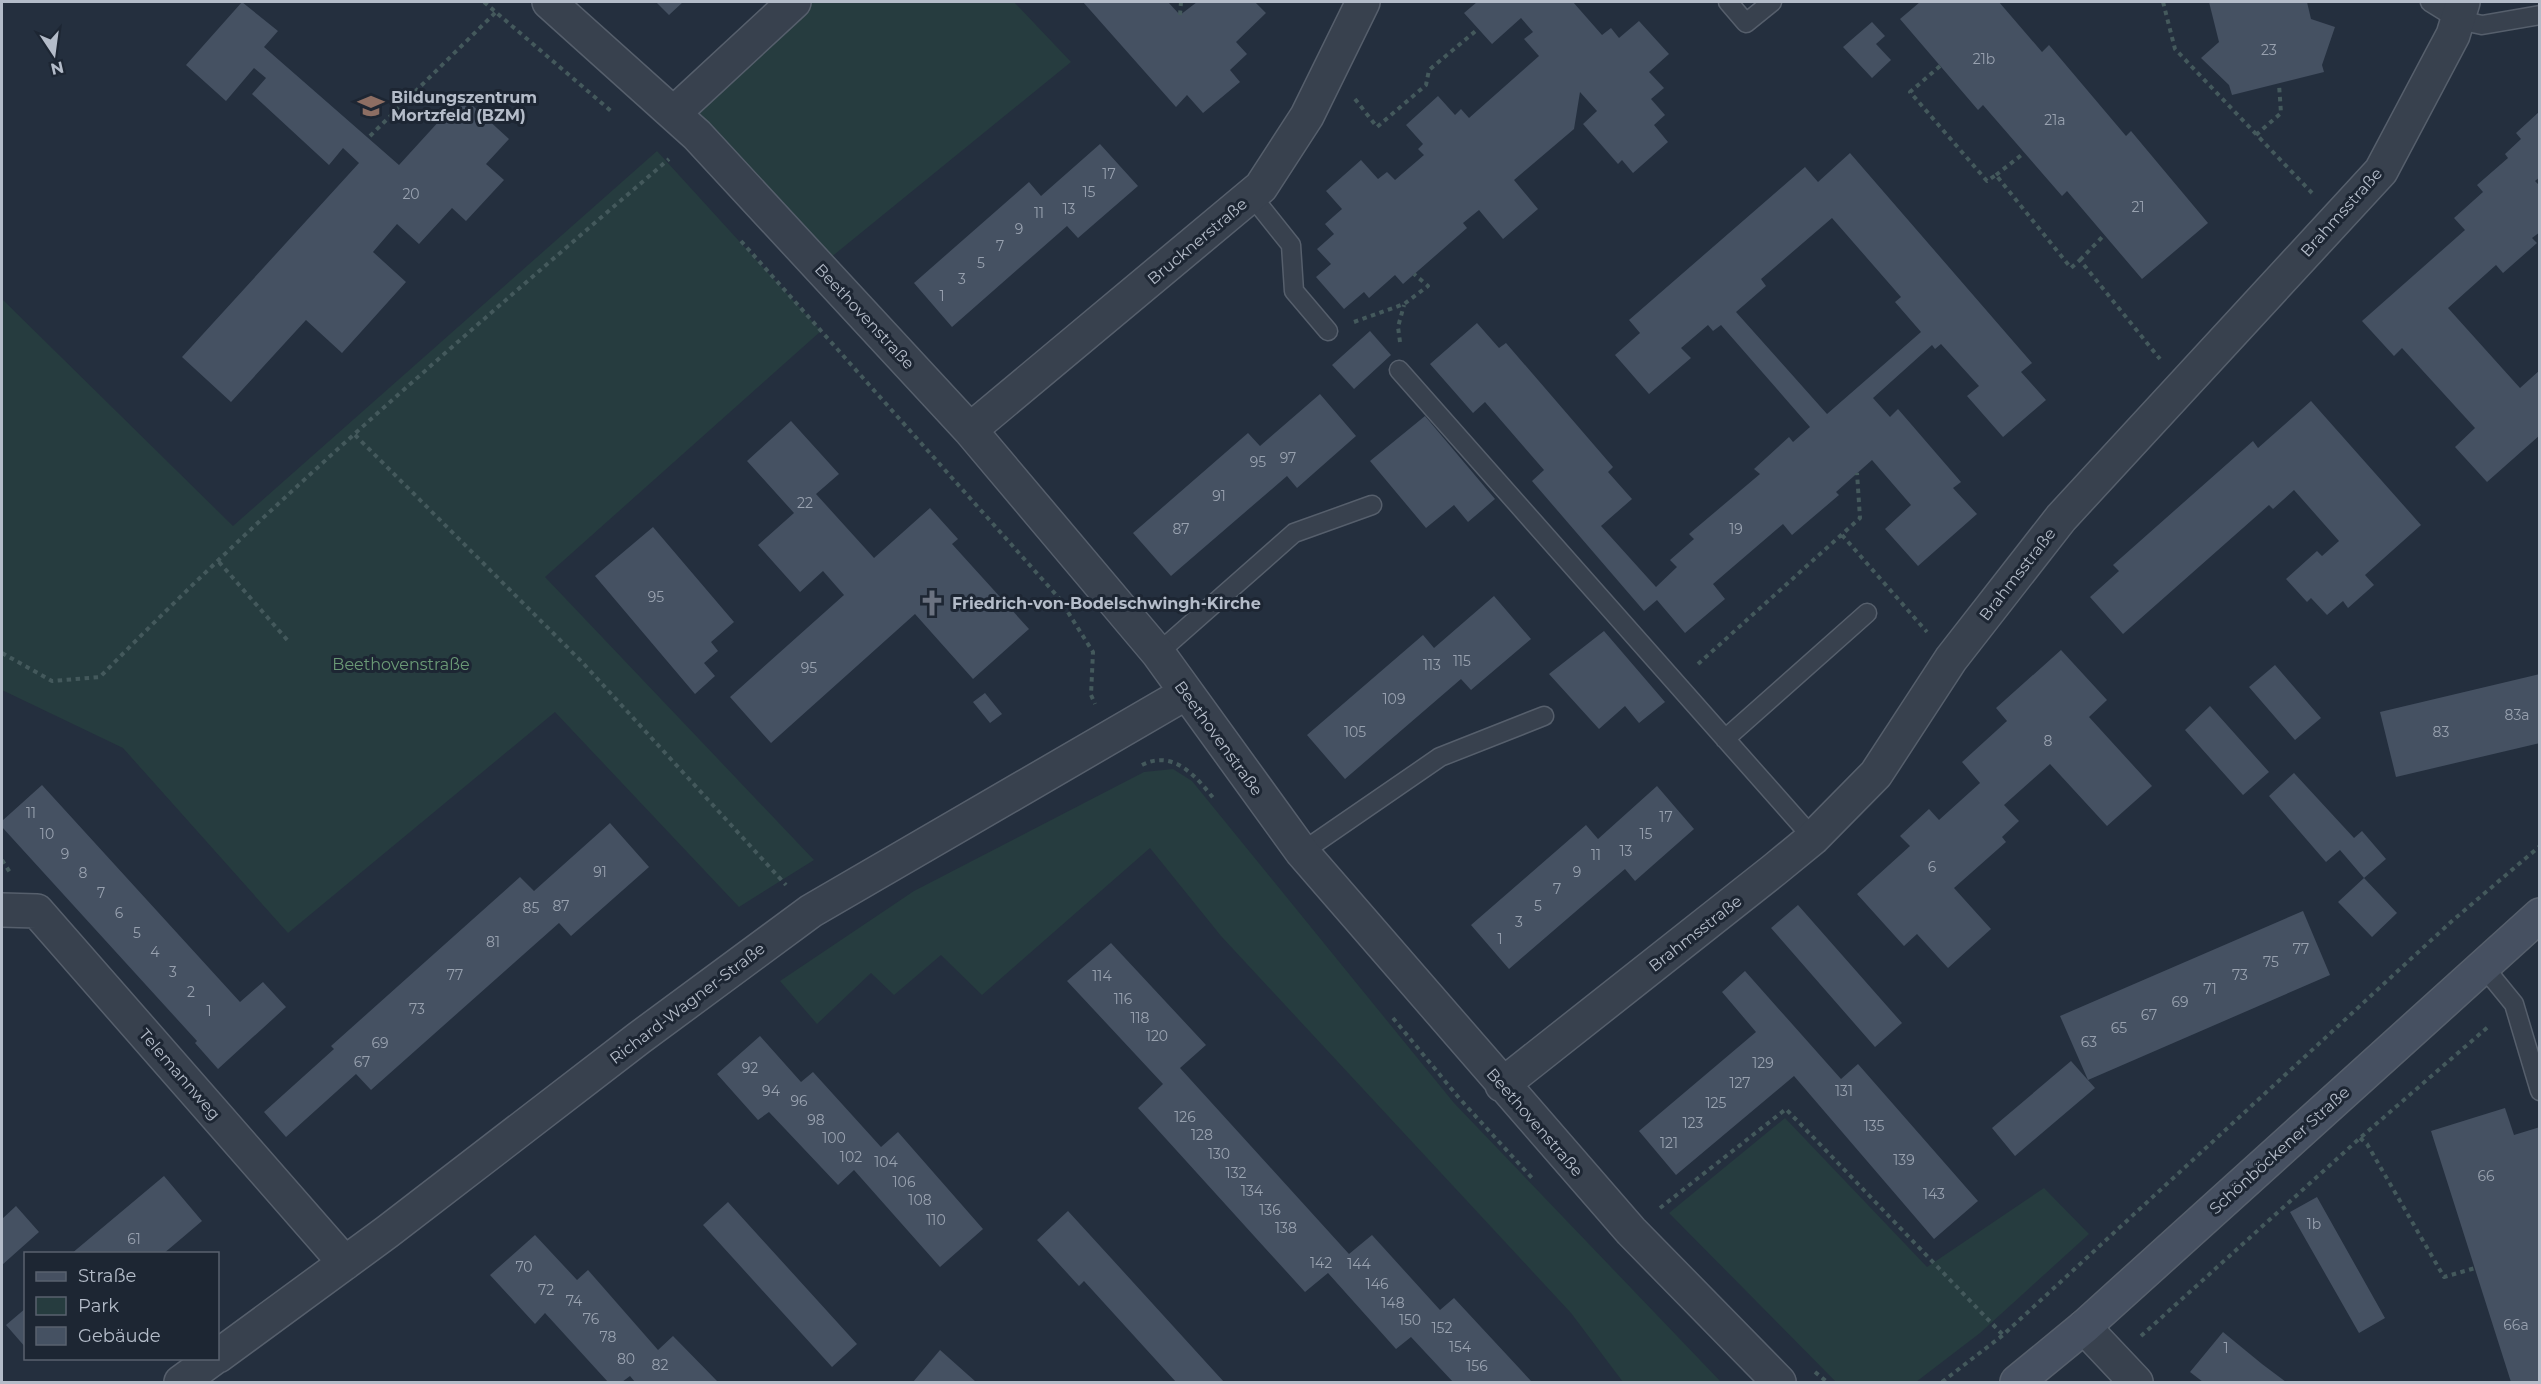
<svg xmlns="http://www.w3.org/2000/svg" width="2541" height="1384" font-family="Montserrat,sans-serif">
	<rect width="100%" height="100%" fill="#242f3e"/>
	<path fill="#263c3f" d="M794 2H1014L1071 62 819 267 674 113Z
		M657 151 821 331 545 577 814 860 739 907 555 712 288 933 123 748 2 690V299L233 526Z
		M1173 769 1192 781 1454 1103 1721 1382H1623L1571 1313 1221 936 1150 848 982 995 941 955 894 995 871 973 817 1024 780 981 914 891 1144 772Z
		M1785 1118 1927 1267 2044 1188 2089 1234 1980 1333 1916 1382H1836L1669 1213Z"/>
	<path fill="#455162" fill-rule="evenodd" d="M242 2 278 31 264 47 399 165 462 96 509 139 486 164 504 180 466 221 452 208 419 244 397 224 373 252 406 282 342 353 306 320 231 402 182 357 359 163 343 148 329 165 252 94 266 78 254 68 226 101 186 65Z
		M656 2H683L669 15Z
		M1083 2H1168L1180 15 1197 2H1255L1266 13 1236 42 1247 54 1230 70 1240 82 1203 113 1187 95 1176 107Z
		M1477 2H1573L1602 35 1611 28 1619 38 1639 21 1669 54 1649 72 1664 88 1651 99 1665 115 1654 125 1668 142 1633 173 1622 160 1618 164 1583 124 1597 111 1580 92 1574 129 1514 180 1538 209 1503 239 1479 210 1463 223 1467 228 1403 284 1395 275 1369 298 1364 292 1344 309 1316 277 1331 264 1317 249 1334 234 1325 224 1342 209 1326 191 1361 160 1378 179 1387 172 1395 180 1424 155 1418 149 1423 144 1406 125 1438 96 1455 115 1461 109 1469 118 1539 56 1524 39 1533 32 1521 18 1492 44 1464 13Z
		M1920 2H1999L2042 52 2049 45 2126 136 2131 131 2208 223 2142 279 2067 191 2062 196 1983 105 1978 110 1900 19Z
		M2209 2H2307L2311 19 2335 27 2322 65 2324 72 2232 95 2229 85 2201 58 2219 42Z
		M1872 22 1885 36 1876 44 1891 60 1872 78 1843 47Z
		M2540 111V177L2535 181 2540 186V232L2532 238 2537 243 2503 273 2496 265 2448 308 2520 388 2540 370V435L2487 482 2455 447 2475 428 2402 348 2394 356 2362 321 2465 230 2454 218 2483 192 2477 185 2508 158 2505 154 2521 139 2516 133Z
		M1100 144 1138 186 1078 238 1067 226 952 327 914 283 1029 182 1041 196Z
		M1850 153 2032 363 2021 372 2046 400 2003 437 1967 396 1979 386 1941 344 1935 349 1932 345 1873 398 1890 417 1898 409 1961 482 1953 488 1977 514 1918 566 1885 529 1911 505 1872 460 1836 492 1839 495 1792 535 1783 524 1713 584 1725 599 1685 633 1657 600 1644 611 1532 481 1544 470 1485 402 1473 413 1430 364 1477 323 1499 348 1506 343 1613 467 1608 472 1632 499 1601 526 1656 587 1677 567 1670 560 1694 539 1689 534 1760 474 1754 469 1789 437 1793 442 1810 427 1721 325 1713 331 1708 325 1681 348 1691 358 1649 394 1615 355 1640 333 1629 320 1805 167 1818 182ZM1832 218 1901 297 1895 302 1921 332 1827 414 1736 312 1766 286 1761 279Z
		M1370 331 1391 355 1354 389 1332 365Z
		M1320 394 1356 436 1297 488 1287 476 1171 576 1133 533 1248 433 1260 446Z
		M2311 401 2421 525 2365 575 2374 585 2348 608 2343 601 2327 615 2311 598 2307 602 2286 579 2317 551 2322 556 2339 541 2294 490 2273 509 2269 505 2123 634 2090 597 2119 571 2113 565 2253 441 2258 448Z
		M1425 416 1495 499 1468 522 1454 505 1426 528 1370 461Z
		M791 421 839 474 816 494 874 558 930 508 958 539 952 544 1029 629 973 679 915 614 771 743 730 697 844 595 823 571 800 592 758 545 794 513 747 461Z
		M653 527 734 622 711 642 718 651 704 663 715 676 695 694 595 576Z
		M1494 596 1531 639 1471 690 1461 679 1345 779 1307 735 1423 635 1434 648Z
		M1604 631 1665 702 1639 723 1625 706 1599 729 1549 674Z
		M2061 650 2107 700 2089 717 2152 786 2107 826 2050 764 2004 805 2019 821 2002 837 2006 842 1954 888 1991 929 1948 968 1917 934 1904 946 1857 894 1910 846 1900 836 1929 809 1939 820 1980 783 1962 762 2007 721 1996 708Z
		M2275 665 2321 718 2295 740 2249 687Z
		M2540 674V743L2396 777 2380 712Z
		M985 693 1002 714 990 723 973 702Z
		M2210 706 2269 772 2243 795 2185 730Z
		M2294 773 2354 838 2362 831 2386 859 2364 878 2340 850 2326 862 2269 796Z
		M42 785 240 1002 263 982 286 1007 218 1069 195 1043 197 1041 2 827V821Z
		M1657 786 1694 829 1635 881 1625 869 1509 969 1471 925 1586 825 1598 839Z
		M610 823 649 867 571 936 559 923 371 1090 356 1074 286 1137 264 1112 334 1049 331 1046 520 877 534 891Z
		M2364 878 2397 913 2372 937 2338 902Z
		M1798 905 1902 1023 1875 1047 1771 928Z
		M2303 911 2330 975 2088 1080 2060 1016Z
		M1111 943 1206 1045 1180 1068 1349 1254 1372 1235 1440 1310 1454 1298 1532 1382H1453L1411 1337 1396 1349 1328 1273 1305 1292 1138 1108 1163 1084 1067 981Z
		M1745 971 1841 1079 1858 1064 1978 1201 1934 1239 1794 1076 1676 1175 1639 1131 1756 1032 1722 992Z
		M760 1036 801 1082 813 1072 881 1147 898 1132 983 1229 940 1267 854 1170 838 1185 769 1112 758 1120 717 1074Z
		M2071 1061 2095 1088 2015 1156 1992 1128Z
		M2505 1108 2514 1135 2540 1127V1382H2511L2431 1131Z
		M164 1176 202 1221 182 1238 163 1254H71Z
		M2317 1197 2385 1318 2359 1333 2290 1212Z
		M728 1202 857 1344 832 1367 703 1225Z
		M16 1206 39 1232 2 1265V1219Z
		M1068 1211 1111 1258 1224 1382H1176L1084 1281 1079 1286 1037 1240Z
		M535 1235 577 1280 588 1270 658 1350 673 1336 718 1382H635L630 1376 622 1382H608L545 1313 535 1324 490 1275Z
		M26 1308V1348L6 1325Z
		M2223 1332 2262 1364 2286 1382H2203L2190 1372Z
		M940 1350 976 1382H913Z"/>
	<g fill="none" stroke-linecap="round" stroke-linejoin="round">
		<g stroke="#565f6c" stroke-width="21">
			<path id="service" d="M1728 2 1746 23 1772 2
				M2430 2 2459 20 2482 25 2540 15
				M1251 195 1291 245 1294 291 1328 331
				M1399 370 1813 838
				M1158 653 1294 533 1372 505
				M1725 739 1867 613
				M1302 852 1440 757 1544 716
				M2483 966 2514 1004 2540 1091"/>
		</g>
		<g stroke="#565f6c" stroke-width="36">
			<path id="minor" d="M549 2 697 135 970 430 1158 653 1302 852 1631 1231 1779 1382
				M674 113 794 2
				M970 430 1261 187 1307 116 1363 2
				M2 910 37 911 345 1263
				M1502 1085 1774 870 1813 838 1876 774 1951 659 2061 518 2381 171 2453 35 2463 2
				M2084 1327 2136 1382
				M218 1356 387 1232 639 1038 811 911 1186 693
				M181 1382 214 1358"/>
		</g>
		<g stroke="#565f6c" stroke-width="36">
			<path id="secondary" d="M2017 1382 2084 1327 2540 915"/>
		</g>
		<path stroke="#44595c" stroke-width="4" stroke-dasharray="4.5 4.5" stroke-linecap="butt" d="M484 2 611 111
			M2163 2 2175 49 2312 193
			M1180 15 1181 2
			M1940 66 1910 92 1987 181 1996 175 2071 268 2080 260 2160 359
			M1355 99 1377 127 1426 85 1429 70 1478 29
			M2256 135 2281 113 2279 84
			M370 136 496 12
			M1996 175 2024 153
			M741 241 1059 598 1093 652 1091 695 1095 704
			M2080 260 2105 234
			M1354 322 1404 304 1428 286 1414 274
			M1400 342 1398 327 1404 305
			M355 435 582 662 786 885
			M1842 535 1927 632
			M219 562 289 642
			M2 653 52 681 100 677C279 494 475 326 669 159
			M1698 664 1860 518 1857 473
			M1142 765C1173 749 1196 776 1214 799
			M2 860 11 874
			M1393 1018 1459 1098 1532 1178
			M2360 1138 2367 1144 2444 1277 2475 1268
			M1660 1208 1786 1109 2003 1335
			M2141 1336 2360 1138 2489 1026
			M1815 1372 1827 1382
			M1942 1382 2003 1335 2452 921 2540 846"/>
		<use href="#service" stroke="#38414e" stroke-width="18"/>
		<use href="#minor" stroke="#38414e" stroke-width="33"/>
		<use href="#secondary" stroke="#465061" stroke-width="33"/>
	</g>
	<defs>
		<g id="school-bare" transform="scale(2.07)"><path d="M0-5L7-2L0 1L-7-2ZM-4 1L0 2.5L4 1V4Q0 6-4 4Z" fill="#8d6e63" stroke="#1d2633" stroke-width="2.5" paint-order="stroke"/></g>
		<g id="church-bare" transform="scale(2.07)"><path d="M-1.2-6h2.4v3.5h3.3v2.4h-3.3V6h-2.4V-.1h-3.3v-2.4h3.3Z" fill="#6b7280" stroke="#1d2633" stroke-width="2.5" paint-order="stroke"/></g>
	</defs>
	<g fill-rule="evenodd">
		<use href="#school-bare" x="371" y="106"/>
		<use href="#church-bare" x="932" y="603"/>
	</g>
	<g text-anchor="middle" stroke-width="6" stroke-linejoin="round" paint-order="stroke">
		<g font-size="14" fill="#98a1af">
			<text x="2269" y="55">23</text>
			<text x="1984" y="64">21b</text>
			<text x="2055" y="125">21a</text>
			<text x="1109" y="179">17</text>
			<text x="1089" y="197">15</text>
			<text x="411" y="199">20</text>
			<text x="2138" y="212">21</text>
			<text x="1069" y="214">13</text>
			<text x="1039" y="218">11</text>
			<text x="1019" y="234">9</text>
			<text x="1000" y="251">7</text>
			<text x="981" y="268">5</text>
			<text x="962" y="284">3</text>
			<text x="942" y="301">1</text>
			<text x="1288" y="463">97</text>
			<text x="1258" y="467">95</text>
			<text x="1219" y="501">91</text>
			<text x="805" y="508">22</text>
			<text x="1181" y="534">87</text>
			<text x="1736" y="534">19</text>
			<text x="656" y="602">95</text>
			<text x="1462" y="666">115</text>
			<text x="1432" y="670">113</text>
			<text x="809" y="673">95</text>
			<text x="1394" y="704">109</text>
			<text x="2517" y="720">83a</text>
			<text x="1355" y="737">105</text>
			<text x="2441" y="737">83</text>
			<text x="2048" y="746">8</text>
			<text x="31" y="818">11</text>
			<text x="1666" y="822">17</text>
			<text x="47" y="839">10</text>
			<text x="1646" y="839">15</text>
			<text x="1626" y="856">13</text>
			<text x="65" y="859">9</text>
			<text x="1596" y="860">11</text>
			<text x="1932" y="872">6</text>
			<text x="600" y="877">91</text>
			<text x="1577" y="877">9</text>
			<text x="83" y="878">8</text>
			<text x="1557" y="894">7</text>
			<text x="101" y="898">7</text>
			<text x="561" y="911">87</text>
			<text x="1538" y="911">5</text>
			<text x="531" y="913">85</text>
			<text x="119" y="918">6</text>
			<text x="1519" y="927">3</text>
			<text x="137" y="938">5</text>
			<text x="1500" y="944">1</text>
			<text x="493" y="947">81</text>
			<text x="2301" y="954">77</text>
			<text x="155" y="957">4</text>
			<text x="2271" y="967">75</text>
			<text x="173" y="977">3</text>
			<text x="455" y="980">77</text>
			<text x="2240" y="980">73</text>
			<text x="1102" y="981">114</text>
			<text x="2210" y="994">71</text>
			<text x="191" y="997">2</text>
			<text x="1123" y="1004">116</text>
			<text x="2180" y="1007">69</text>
			<text x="417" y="1014">73</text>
			<text x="209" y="1016">1</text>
			<text x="2149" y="1020">67</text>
			<text x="1140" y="1023">118</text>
			<text x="2119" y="1033">65</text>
			<text x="1157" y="1041">120</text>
			<text x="2089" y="1047">63</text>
			<text x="380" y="1048">69</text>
			<text x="362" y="1067">67</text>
			<text x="1763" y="1068">129</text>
			<text x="750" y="1073">92</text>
			<text x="1740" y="1088">127</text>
			<text x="771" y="1096">94</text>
			<text x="1844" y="1096">131</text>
			<text x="799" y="1106">96</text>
			<text x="1716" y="1108">125</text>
			<text x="1185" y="1122">126</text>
			<text x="816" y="1125">98</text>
			<text x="1693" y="1128">123</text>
			<text x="1874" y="1131">135</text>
			<text x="1202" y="1140">128</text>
			<text x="834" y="1143">100</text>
			<text x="1669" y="1148">121</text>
			<text x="1219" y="1159">130</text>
			<text x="851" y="1162">102</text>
			<text x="1904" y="1165">139</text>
			<text x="886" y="1167">104</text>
			<text x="1236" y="1178">132</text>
			<text x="2486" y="1181">66</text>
			<text x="904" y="1187">106</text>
			<text x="1252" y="1196">134</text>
			<text x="1934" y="1199">143</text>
			<text x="920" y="1205">108</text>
			<text x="1270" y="1215">136</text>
			<text x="936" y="1225">110</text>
			<text x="2314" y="1229">1b</text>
			<text x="1286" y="1233">138</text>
			<text x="134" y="1244">61</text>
			<text x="1321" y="1268">142</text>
			<text x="1359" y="1269">144</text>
			<text x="524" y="1272">70</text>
			<text x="1377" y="1289">146</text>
			<text x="546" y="1295">72</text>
			<text x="574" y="1306">74</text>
			<text x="1393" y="1308">148</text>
			<text x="591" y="1324">76</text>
			<text x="1410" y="1325">150</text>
			<text x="2516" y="1330">66a</text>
			<text x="1442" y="1333">152</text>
			<text x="608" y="1342">78</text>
			<text x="1460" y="1352">154</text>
			<text x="2226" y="1353">1</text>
			<text x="626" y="1364">80</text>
			<text x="660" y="1370">82</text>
			<text x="1477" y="1371">156</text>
		</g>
		<g font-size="16" font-weight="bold" fill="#b4bcc9" stroke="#1d2633" text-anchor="start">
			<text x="391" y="103">Bildungszentrum<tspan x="391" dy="18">Mortzfeld (BZM)</tspan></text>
			<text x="952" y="609">Friedrich-von-Bodelschwingh-Kirche</text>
		</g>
		<g font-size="16" fill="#b4bcc9" stroke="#1d2633">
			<text transform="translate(2341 212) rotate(-48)" y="6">Brahmsstraße</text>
			<text transform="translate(1197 241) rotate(-40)" y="6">Brucknerstraße</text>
			<text transform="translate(865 316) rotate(47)" y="6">Beethovenstraße</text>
			<text transform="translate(2017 574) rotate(-52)" y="6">Brahmsstraße</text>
			<text transform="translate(1219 738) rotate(54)" y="6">Beethovenstraße</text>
			<text transform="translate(1695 933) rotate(-38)" y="6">Brahmsstraße</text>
			<text transform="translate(687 1003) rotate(-37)" y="6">Richard-Wagner-Straße</text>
			<text transform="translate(180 1074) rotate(49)" y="6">Telemannweg</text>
			<text transform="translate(1535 1122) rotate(49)" y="6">Beethovenstraße</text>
			<text transform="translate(2279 1150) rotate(-42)" y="6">Schönböckener Straße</text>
		</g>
		<g font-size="16" fill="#6b9a76" stroke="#1d2633">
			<text x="401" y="670">Beethovenstraße</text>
		</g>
	</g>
	<rect width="2541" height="1384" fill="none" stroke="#b4bcc9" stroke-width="6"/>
	<rect x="24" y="1252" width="195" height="108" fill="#1d2633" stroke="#59626f" stroke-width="1.5"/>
	<rect x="36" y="1272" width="30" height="9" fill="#465061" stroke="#59626f" stroke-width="1.5"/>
	<text x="78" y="1282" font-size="18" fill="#b4bcc9">Straße</text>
	<rect x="36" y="1297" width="30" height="18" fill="#263c3f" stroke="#59626f" stroke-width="1.5"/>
	<text x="78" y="1312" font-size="18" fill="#b4bcc9">Park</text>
	<rect x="36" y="1327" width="30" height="18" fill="#455162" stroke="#59626f" stroke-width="1.5"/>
	<text x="78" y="1342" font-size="18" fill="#b4bcc9">Gebäude</text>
	<g transform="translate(54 54) rotate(167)" stroke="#1d2633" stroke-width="4.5" paint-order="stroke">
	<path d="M0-4.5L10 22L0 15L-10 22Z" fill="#b4bcc9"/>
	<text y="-9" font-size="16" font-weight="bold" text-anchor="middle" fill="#b4bcc9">N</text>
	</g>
</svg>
